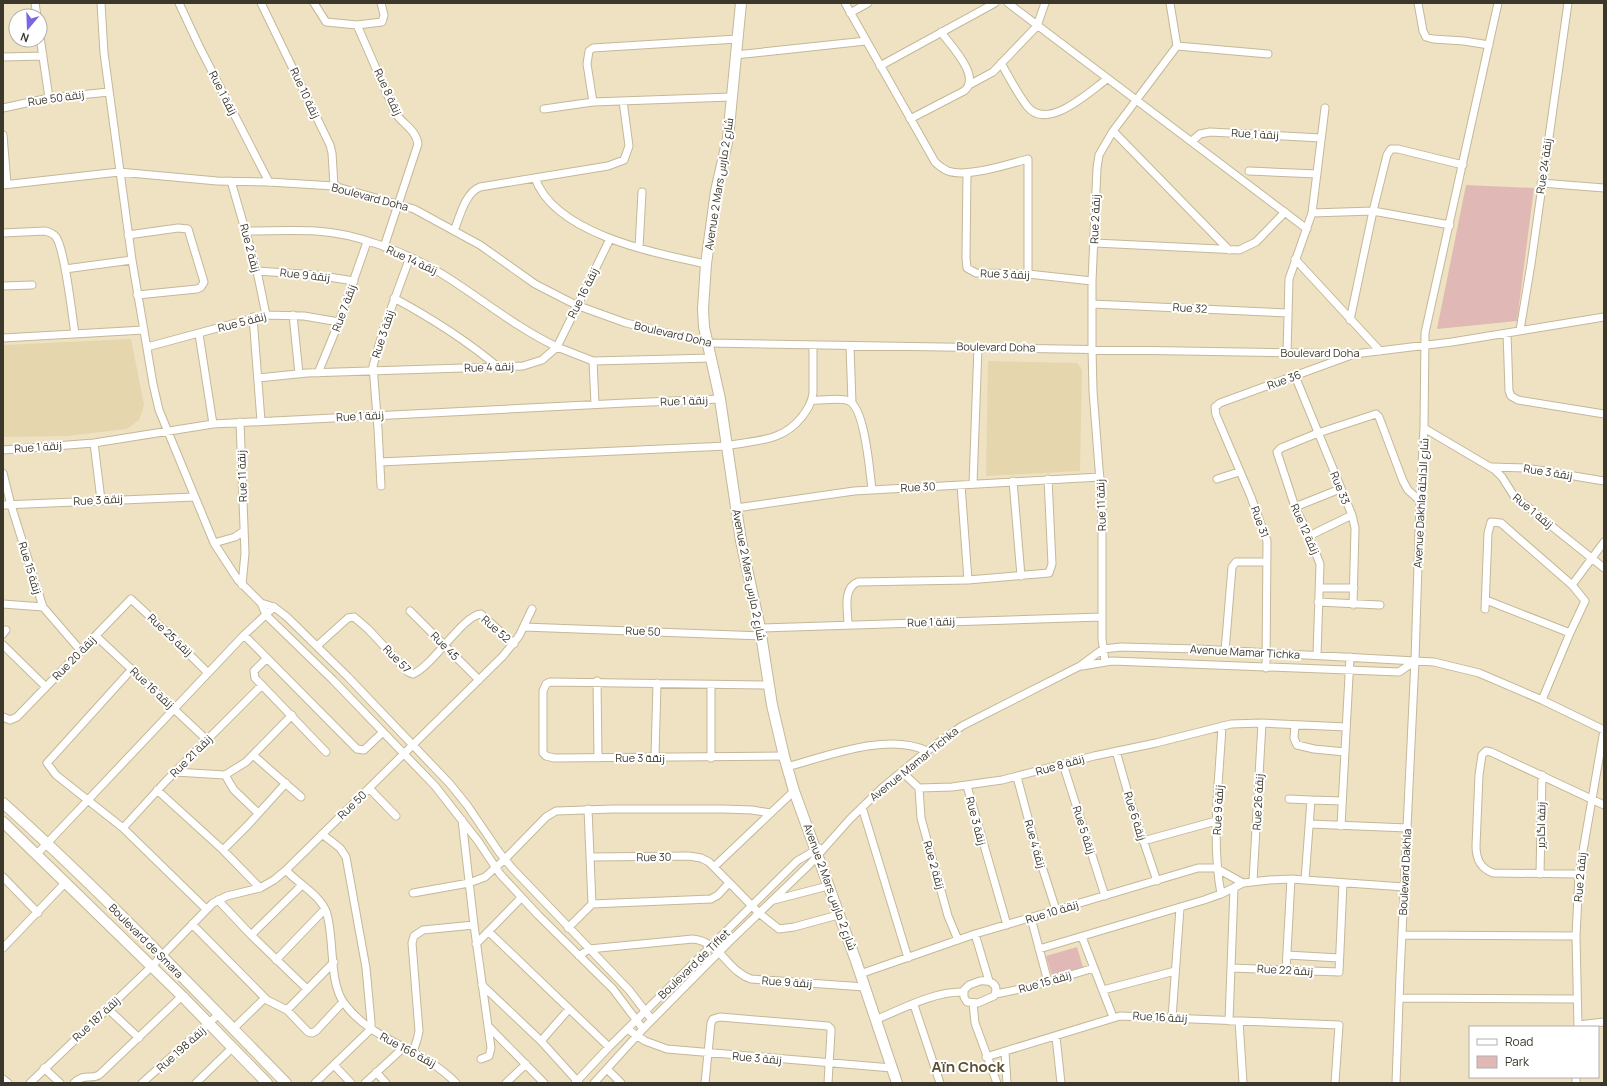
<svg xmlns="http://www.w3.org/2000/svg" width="1607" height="1086" font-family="Manrope,Cairo,sans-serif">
	<rect width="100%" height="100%" fill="#eee2c2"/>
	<path fill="#e5d6ae" d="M131 339 144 405 139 420 131 426 126 429 67 436 4 437 3 345Z
		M988 361 1077 363 1082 370 1080 471 986 476Z"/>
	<path fill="#e0b9b6" d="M1466 185 1534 188 1517 321 1437 329Z
		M1077 947 1083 967 1052 976 1046 956Z"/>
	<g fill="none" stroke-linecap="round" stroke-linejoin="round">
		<g stroke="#c4b899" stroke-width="9">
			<path id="street" d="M35 3 37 16
				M101 3 104 53 132 260 153 384 159 410 214 543 238 580 261 603 266 615 333 680 435 786 478 841 500 874 538 915 613 989 643 1029
				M179 3 199 46 269 182
				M261 3 330 145 332 153 334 186
				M314 3 326 22 357 25 382 22 384 15 381 3
				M845 3 935 162C939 166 943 169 948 171 967 178 1008 164 1028 159V274
				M1008 3 1307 229
				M1418 3 1423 31 1426 37 1433 39 1464 41 1489 45
				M850 13 868 3
				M357 25 396 114C404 125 416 130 418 144L384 247
				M40 37 49 98
				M1177 46 1268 54
				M735 55 866 41
				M3 57 43 56
				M1001 63C1009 77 1017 93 1027 106 1047 132 1089 92 1107 79
				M880 66 995 3
				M969 85 993 72 1037 26 1045 3
				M593 102 587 64 589 51 593 48 737 39
				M3 108 49 98 109 92
				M544 109 593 102 731 97
				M910 119 964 91C982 77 951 46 941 32
				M1113 131 1229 250
				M3 135 7 184
				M1192 141 1200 134 1210 132 1321 138
				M1249 171 1317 174
				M967 173 966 258 967 268 976 273 1028 274 1092 281
				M535 178C555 234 654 253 706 264
				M231 181 257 271 266 315
				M1541 183 1604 188
				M3 185 119 172 217 181 269 182 334 186 414 209 480 245 535 284 576 305 626 323 708 343 1354 354 1452 342 1604 317
				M1312 213 1373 211 1450 225
				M246 231C269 231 293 230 316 231 356 233 408 253 442 274 481 298 515 327 557 347L610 239
				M454 231C460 216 465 193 480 187L608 166 624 160 629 146 623 101
				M3 233 45 231C49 232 53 233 56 237 65 250 72 315 75 334
				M128 235 178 228 188 229 204 282 201 287 197 289 137 295
				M1095 243 1239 250 1256 242 1285 212
				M639 248 642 192
				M1295 259 1380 351
				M65 269 132 260
				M257 271 316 275 354 281
				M3 286 32 285
				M394 298C431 318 466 340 498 367
				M1092 304 1288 313
				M293 315 299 374
				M253 317 261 421
				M1350 320 1373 211 1387 155 1391 149H1398L1463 165
				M1520 330 1531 264 1568 3
				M1507 333 1509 391 1511 396 1518 400 1604 414
				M199 334 213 424
				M3 338 144 330
				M850 346 852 403
				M147 347 266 315 304 316 339 322
				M1287 353 1289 279 1312 213 1325 108
				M593 361 595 404
				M318 373 339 322 367 242
				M1295 376 1352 515 1355 528 1353 605
				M258 378 307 373 523 366 542 360 557 347 593 361 712 358
				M812 400C822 401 839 397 849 401 865 408 870 473 872 490
				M240 422 245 553 242 585
				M1424 428 1495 470 1502 477 1514 496 1604 568
				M94 443 101 500
				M731 445C759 440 782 441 801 418 807 410 812 403 813 393V346
				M3 450 94 443 213 424 626 403 720 399
				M380 462 727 446
				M1491 467 1526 468 1604 481
				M3 473 11 505 43 607 81 651
				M1217 479 1239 472
				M1013 481 1021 576
				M973 484 978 347
				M961 485 968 580
				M381 486 378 429 373 366 384 328 410 257
				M3 505 194 497
				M1295 507 1340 489
				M736 508 854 491 1100 477
				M1309 536 1352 515
				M214 543 235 537 244 531
				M1319 588H1354
				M1486 600 1570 633
				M1318 602 1380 605
				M261 603 274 607 287 617 348 677 450 784 467 805 499 852 512 868 629 990 652 1020
				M3 604 43 607
				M1485 609 1488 533 1491 522 1501 523 1572 585
				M410 611 479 680
				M848 624C848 611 842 588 858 582L968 580 1049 573 1052 564 1048 479
				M524 627 762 636
				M760 628 1102 617
				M3 634 6 630
				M244 635 357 749 364 750 383 732
				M96 636 207 740
				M3 645 46 687
				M317 646 348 618 354 617 368 629 408 672 413 674C433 666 463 615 481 614L514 644
				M1225 651 1232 567 1236 562H1266
				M1317 655 1320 564 1309 536 1295 507 1277 452 1281 448 1318 433 1376 414 1379 417 1403 481 1408 490 1420 501
				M267 658 254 671 255 678 326 752
				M1105 661 1102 639V507L1093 391 1092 348V281L1097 168 1099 155 1113 131 1177 46 1170 3
				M1082 666 1112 661 1399 672 1415 661
				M1266 668 1267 541 1251 497 1216 415 1215 407 1220 403 1349 356
				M132 669 47 763 56 775 123 828 206 909
				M597 681 598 758
				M769 685 550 682 546 684 543 691V753L546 756 554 758 784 756
				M1542 700 1570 633 1585 601 1572 585 1604 542
				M3 717 10 720 17 717 131 599 174 639 208 673
				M1295 725 1294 738 1297 745 1314 749 1345 752
				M1116 751 1131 804 1157 881
				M253 755 301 797
				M655 757 657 683
				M711 758V685
				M1063 764 1105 896
				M787 767C827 756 888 732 927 751
				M175 772 225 775 234 790 258 813
				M902 772 919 788 952 787 1002 780 1094 756 1156 743 1231 724 1262 723 1346 727
				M225 775 246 762 292 715
				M1017 777 1036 848 1056 910
				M967 786 1007 925
				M369 788 396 816
				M919 788 921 818 948 916 958 940
				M157 790 223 850 260 888
				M1289 799 1311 800
				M862 807 908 958
				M588 809 592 904
				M462 820 474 925 491 1048 489 1056 481 1059
				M1309 824 1408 828
				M1341 826 1350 657
				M123 828 166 781 262 685
				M1143 841 1216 821
				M223 850 248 825 286 783
				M36 855 244 635 274 607
				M591 857 689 856 701 858 709 862 759 913 779 929 794 927 838 915
				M714 867 794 791
				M286 870C297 883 319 894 326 911 335 936 328 981 344 1003 372 1042 423 1048 456 1083
				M1540 874 1542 775
				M1579 874 1493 873C1480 868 1476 859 1476 846L1479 775 1482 755 1486 751 1491 752 1604 805
				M3 877 38 913
				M1305 880 1311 800 1342 801
				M1253 881 1262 723
				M413 893 469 883 485 877 505 859 546 817 556 811 613 809H723L752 810 770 813
				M1221 894C1211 839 1219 782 1222 726
				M218 900 251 935 307 989
				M774 900 828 886
				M592 904 711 899 718 895 729 883
				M1031 918 1048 982
				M192 924 267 1000 287 1010 308 1032 312 1033 316 1031 343 1002
				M568 928 592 904
				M489 932 609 1047
				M975 934 989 981
				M251 935 301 886
				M1402 935 1576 936
				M1082 937 1113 1017
				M476 944 521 898
				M3 948 65 883
				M1039 949 1204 900 1221 894 1243 883 1269 880 1291 879 1404 887
				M1287 955 1339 958
				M579 956 589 949 693 939C721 942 727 971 751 979L865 987
				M276 960 325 909
				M1231 968 1339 972 1343 883
				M1286 970 1291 879
				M860 974 975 934 1198 868H1216L1243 883
				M980 981C991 980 1000 985 994 996L978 1003 967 1002 964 997V990L969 985Z
				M482 985 541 1041 579 1083
				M1103 990 1175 971
				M996 994 1030 987 1094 968
				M1399 998 1577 999
				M973 1003 975 1023 997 1083
				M914 1005 940 1083
				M107 1008 139 1038
				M287 1010 334 962
				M1172 1018 1180 908
				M875 1020C902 1009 935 991 963 992
				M1229 1021 1234 888
				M1239 1021 1243 1083
				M1578 1025 1604 1022
				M489 1027 544 1083
				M1578 1027 1576 936 1579 874 1604 730
				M233 1029 265 998
				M627 1029 645 1041 667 1049 892 1068
				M1056 1037 1061 1083
				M541 1041 569 1009
				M413 1052 417 1040 419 1031 412 943 414 936 423 930 474 925
				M1005 1052 1007 1083
				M986 1057 1120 1016 1339 1025 1335 1083
				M334 1065 351 1083
				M44 1068 60 1083
				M607 1069 621 1083
				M376 1072 386 1083
				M3 1079 8 1083
				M30 1083 151 967 213 903 227 896 260 888 274 880 286 870 503 656 519 636 532 609
				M74 1083C84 1073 90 1080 99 1075L182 996
				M142 1083 219 1014
				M196 1083 232 1048
				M315 1083 371 1029V1022L366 968 346 857 340 848 322 834
				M365 1083 403 1048
				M506 1083 526 1064
				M575 1083 609 1047 797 861 819 848
				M594 1083 643 1029 728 943 810 864 850 819 882 788 927 751 962 726 1080 666 1103 649 1121 647 1198 649 1434 662 1479 673 1542 700 1604 730
				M705 1083 711 1023 713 1019 720 1017 828 1026 831 1029V1032L828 1083
				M1396 1083 1400 975 1415 660 1420 501 1424 428 1425 333 1498 3
				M1576 1083V1077"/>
		</g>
		<g stroke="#c4b899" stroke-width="12">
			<path id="secondary" d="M741 3 728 138 716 191 706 264 703 309 704 327 720 399 741 541 760 628 772 705 784 756 794 791 856 961 897 1083
				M3 803C102 892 193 988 286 1083
				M3 822 182 996 267 1083"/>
		</g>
		<use href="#street" stroke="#fff" stroke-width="7"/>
		<use href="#secondary" stroke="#fff" stroke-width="10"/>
	</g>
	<g text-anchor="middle" stroke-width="4" stroke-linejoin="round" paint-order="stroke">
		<g font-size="11" fill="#3b372a" stroke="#fff">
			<text transform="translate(388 92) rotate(65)" y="4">Rue 8 زنقة</text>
			<text transform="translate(223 93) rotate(63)" y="4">Rue 1 زنقة</text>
			<text transform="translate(305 93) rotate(65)" y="4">Rue 10 زنقة</text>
			<text transform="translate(56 98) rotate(-8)" y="4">Rue 50 زنقة</text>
			<text transform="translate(1255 134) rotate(3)" y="4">Rue 1 زنقة</text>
			<text transform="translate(1544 166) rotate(-82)" y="4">Rue 24 زنقة</text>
			<text transform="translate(719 184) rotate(-81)" y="4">Avenue 2 Mars شارع 2 مارس</text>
			<text transform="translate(370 197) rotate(15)" y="4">Boulevard Doha</text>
			<text transform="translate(1095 219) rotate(-88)" y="4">Rue 2 زنقة</text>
			<text transform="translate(250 248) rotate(75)" y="4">Rue 2 زنقة</text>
			<text transform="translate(412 260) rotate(24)" y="4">Rue 14 زنقة</text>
			<text transform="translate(1005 274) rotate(2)" y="4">Rue 3 زنقة</text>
			<text transform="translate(305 275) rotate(6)" y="4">Rue 9 زنقة</text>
			<text transform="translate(583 293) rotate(-64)" y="4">Rue 16 زنقة</text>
			<text transform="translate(344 308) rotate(-70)" y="4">Rue 7 زنقة</text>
			<text transform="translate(1190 308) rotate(3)" y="4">Rue 32</text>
			<text transform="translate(242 322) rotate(-15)" y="4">Rue 5 زنقة</text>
			<text transform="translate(383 334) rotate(-72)" y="4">Rue 3 زنقة</text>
			<text transform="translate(673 334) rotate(13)" y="4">Boulevard Doha</text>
			<text transform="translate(996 347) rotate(1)" y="4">Boulevard Doha</text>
			<text x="1320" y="357">Boulevard Doha</text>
			<text transform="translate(489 367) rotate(-2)" y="4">Rue 4 زنقة</text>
			<text transform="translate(1284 380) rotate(-20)" y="4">Rue 36</text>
			<text transform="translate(684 401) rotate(-2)" y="4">Rue 1 زنقة</text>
			<text transform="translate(360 416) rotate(-3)" y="4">Rue 1 زنقة</text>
			<text transform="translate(38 447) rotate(-4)" y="4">Rue 1 زنقة</text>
			<text transform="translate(1548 472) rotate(9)" y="4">Rue 3 زنقة</text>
			<text transform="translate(242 476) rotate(-92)" y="4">Rue 11 زنقة</text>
			<text transform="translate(918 487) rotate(-3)" y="4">Rue 30</text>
			<text transform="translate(1340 488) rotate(68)" y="4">Rue 33</text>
			<text transform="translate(98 500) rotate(-3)" y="4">Rue 3 زنقة</text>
			<text transform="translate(1421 503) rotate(-87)" y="4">Avenue Dakhla شارع الداخلة</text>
			<text transform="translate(1101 505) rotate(-92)" y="4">Rue 11 زنقة</text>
			<text transform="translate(1533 511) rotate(39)" y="4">Rue 1 زنقة</text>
			<text transform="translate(1260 522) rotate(70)" y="4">Rue 31</text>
			<text transform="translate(1305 529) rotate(66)" y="4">Rue 12 زنقة</text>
			<text transform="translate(30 568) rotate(73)" y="4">Rue 15 زنقة</text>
			<text transform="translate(749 575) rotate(79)" y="4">Avenue 2 Mars شارع 2 مارس</text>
			<text transform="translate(931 622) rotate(-2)" y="4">Rue 1 زنقة</text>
			<text transform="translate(496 629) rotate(41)" y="4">Rue 52</text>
			<text transform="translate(643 631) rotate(2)" y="4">Rue 50</text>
			<text transform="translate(170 635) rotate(43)" y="4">Rue 25 زنقة</text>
			<text transform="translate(445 646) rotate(45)" y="4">Rue 45</text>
			<text transform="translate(1245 652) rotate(3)" y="4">Avenue Mamar Tichka</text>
			<text transform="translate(74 658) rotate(-46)" y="4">Rue 20 زنقة</text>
			<text transform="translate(397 659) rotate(45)" y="4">Rue 57</text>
			<text transform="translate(152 688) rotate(43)" y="4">Rue 16 زنقة</text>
			<text transform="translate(191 756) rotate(-45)" y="4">Rue 21 زنقة</text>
			<text x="640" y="762">Rue 3 زنقة</text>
			<text transform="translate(914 764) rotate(-39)" y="4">Avenue Mamar Tichka</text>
			<text transform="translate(1060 765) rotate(-16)" y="4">Rue 8 زنقة</text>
			<text transform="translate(1258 802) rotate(-87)" y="4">Rue 26 زنقة</text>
			<text transform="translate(352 805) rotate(-44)" y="4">Rue 50</text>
			<text transform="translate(1218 810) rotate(-87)" y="4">Rue 9 زنقة</text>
			<text transform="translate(1135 816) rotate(73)" y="4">Rue 6 زنقة</text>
			<text transform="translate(976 821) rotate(75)" y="4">Rue 3 زنقة</text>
			<text transform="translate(1541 825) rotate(-89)" y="4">زنقة اگادير</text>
			<text transform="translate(1084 830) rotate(72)" y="4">Rue 5 زنقة</text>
			<text transform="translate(1035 844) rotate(74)" y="4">Rue 4 زنقة</text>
			<text transform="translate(654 857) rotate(-1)" y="4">Rue 30</text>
			<text transform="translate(934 865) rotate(74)" y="4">Rue 2 زنقة</text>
			<text transform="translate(1405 872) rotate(-87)" y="4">Boulevard Dakhla</text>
			<text transform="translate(1580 877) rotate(-85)" y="4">Rue 2 زنقة</text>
			<text transform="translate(830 887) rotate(70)" y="4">Avenue 2 Mars شارع 2 مارس</text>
			<text transform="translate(1052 912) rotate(-17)" y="4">Rue 10 زنقة</text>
			<text transform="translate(146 941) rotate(45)" y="4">Boulevard de Smara</text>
			<text transform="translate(694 964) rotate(-44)" y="4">Boulevard de Tiflet</text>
			<text transform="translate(1285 970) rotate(3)" y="4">Rue 22 زنقة</text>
			<text transform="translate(787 982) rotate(4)" y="4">Rue 9 زنقة</text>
			<text transform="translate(1045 982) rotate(-16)" y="4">Rue 15 زنقة</text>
			<text transform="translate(1160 1017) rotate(3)" y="4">Rue 16 زنقة</text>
			<text transform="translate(96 1019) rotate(-43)" y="4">Rue 187 زنقة</text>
			<text transform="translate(181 1049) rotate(-42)" y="4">Rue 198 زنقة</text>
			<text transform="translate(408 1050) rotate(28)" y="4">Rue 166 زنقة</text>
			<text transform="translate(757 1058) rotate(5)" y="4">Rue 3 زنقة</text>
		</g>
		<g font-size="15" font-weight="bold" fill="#5b5034" stroke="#fff">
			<text x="968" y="1072">Aïn Chock</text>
		</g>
	</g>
	<rect width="1607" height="1086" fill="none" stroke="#3b372a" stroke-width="8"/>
	<rect x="1469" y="1026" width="130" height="52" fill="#ffffff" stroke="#b1afaa"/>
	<rect x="1477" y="1039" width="20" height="6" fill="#ffffff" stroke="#b1afaa"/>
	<text x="1505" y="1046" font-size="12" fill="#3b372a">Road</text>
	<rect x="1477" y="1056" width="20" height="12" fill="#e0b9b6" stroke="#b1afaa"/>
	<text x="1505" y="1066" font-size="12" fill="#3b372a">Park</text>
	<g transform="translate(28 28) rotate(199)"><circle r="19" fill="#ffffff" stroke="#b1afaa"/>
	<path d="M0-3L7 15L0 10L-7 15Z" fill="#7966e1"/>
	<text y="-6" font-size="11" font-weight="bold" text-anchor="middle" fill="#3b372a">N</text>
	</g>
</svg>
